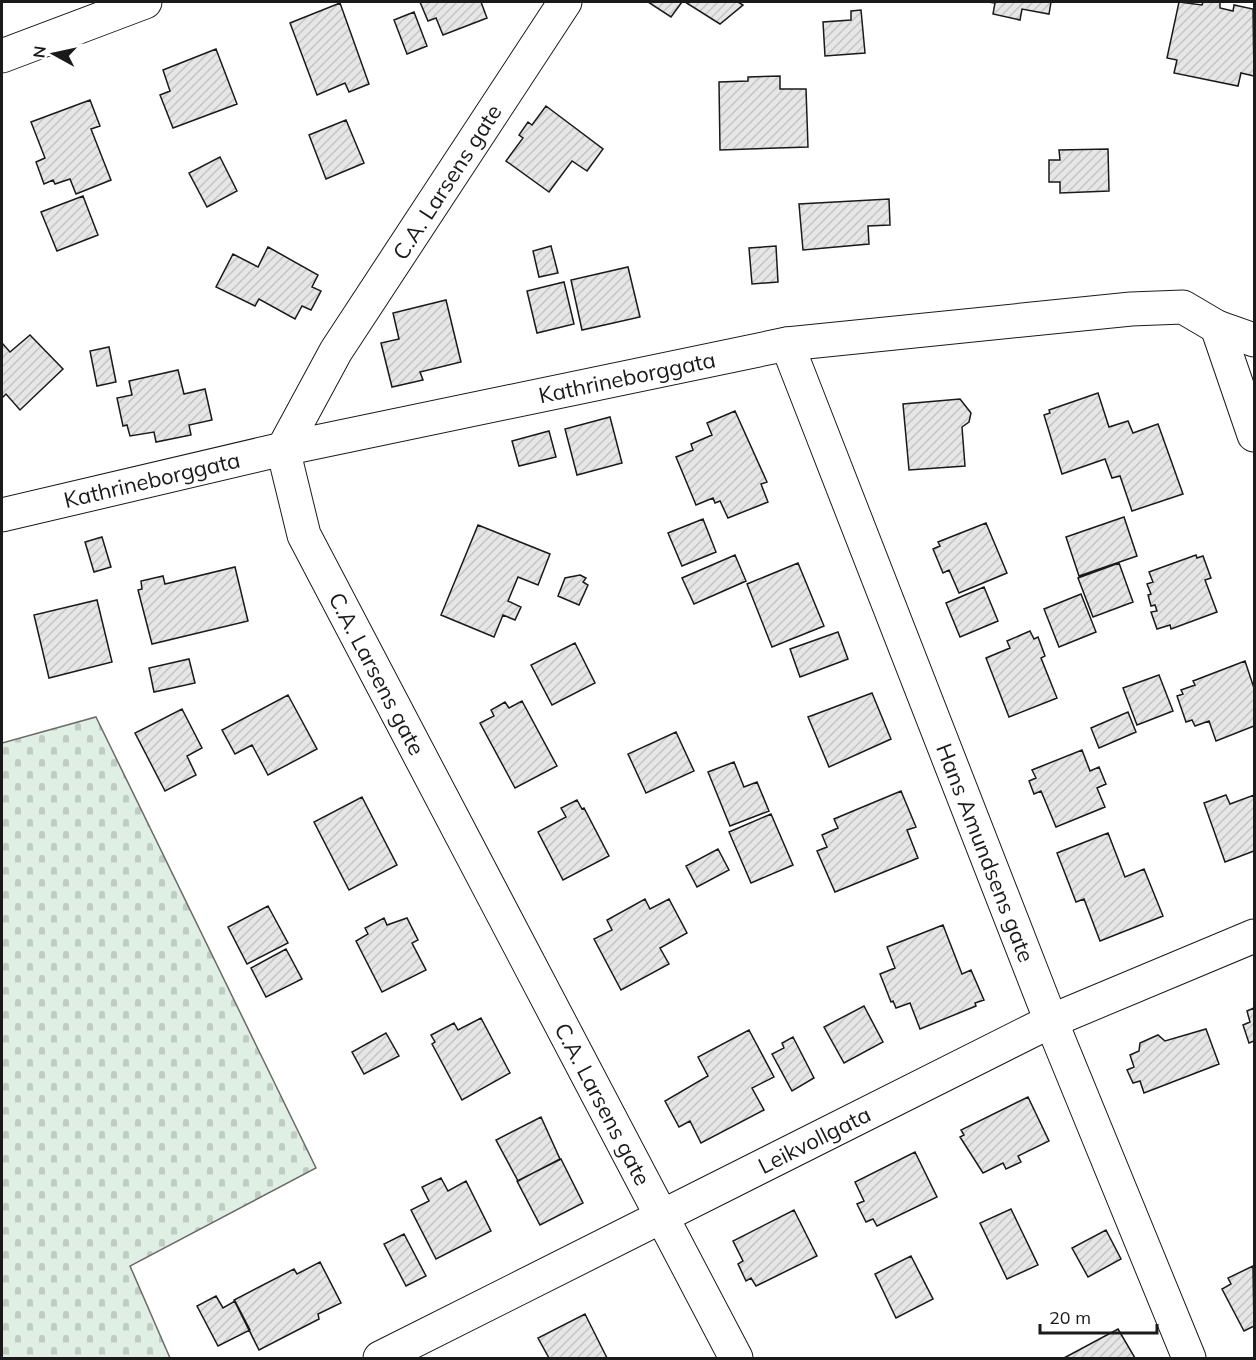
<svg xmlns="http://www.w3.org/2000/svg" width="1256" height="1360" font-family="Mulish,sans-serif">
	<defs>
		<pattern id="cemetery-stones" width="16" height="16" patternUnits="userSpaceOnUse" patternTransform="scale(1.5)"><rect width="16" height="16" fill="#e0efe3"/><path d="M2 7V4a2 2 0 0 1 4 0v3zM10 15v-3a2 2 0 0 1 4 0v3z" fill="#c0ccc2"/></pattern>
		<pattern id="building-hatch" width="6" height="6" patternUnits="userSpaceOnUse" patternTransform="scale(1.5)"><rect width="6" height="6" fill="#e6e6e6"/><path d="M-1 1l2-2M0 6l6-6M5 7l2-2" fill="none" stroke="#c5c5c5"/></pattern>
	</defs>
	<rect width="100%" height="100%" fill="#fff"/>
	<path fill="url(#cemetery-stones)" stroke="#6a6a6a" stroke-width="1.5" d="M96 717 316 1168 130 1266 170 1358H2V743Z"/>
	<path fill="url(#building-hatch)" stroke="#1a1a1a" stroke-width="1.5" d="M420 2H481L487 18 443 35 436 18 428 21Z
		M648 2H682L671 17Z
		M685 2H738L743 5 720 24Z
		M988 2H1051L1049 14 1022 9 1020 20 993 14 995 3Z
		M1179 2 1202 5 1203 2H1220V8L1233 11 1234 5 1253 9 1254 76 1241 73 1238 86 1174 73 1177 60 1167 58Z
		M340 3 369 84 349 92 345 83 317 95 290 23Z
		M861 10 865 53 825 56 823 22 851 20V11Z
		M414 12 427 46 407 54 394 20Z
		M216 49 237 104 173 128 160 95 170 91 163 70Z
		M780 76V89H806L808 147 720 150 719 82 748 81V77Z
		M90 100 100 126 91 129 111 180 76 194 70 179 55 184 53 180 44 184 36 162 45 158 31 122Z
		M546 106 603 149 587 171 572 161 549 192 506 161 523 138 519 135 528 122 532 125Z
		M346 120 364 163 326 179 309 135Z
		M1108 149 1109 191 1060 193V182H1049V160H1060L1059 150Z
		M220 157 237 191 207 207 189 173Z
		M83 196 98 235 57 251 41 212Z
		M889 199 890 225 868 226 869 244 803 250 799 204Z
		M551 246 558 273 539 277 533 251Z
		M776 246 778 282 752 284 749 248Z
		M268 247 318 275 312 287 321 291 311 310 302 306 295 319 259 299 255 306 216 287 233 254 258 267Z
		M628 267 640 317 582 330 571 280Z
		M564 282 574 324 537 333 527 291Z
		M446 300 461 362 420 372 423 380 392 387 381 343 399 339 393 313Z
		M30 335 63 369 20 410 6 394 2 398V343L10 352Z
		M109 347 116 382 97 386 90 351Z
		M178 370 184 394 205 389 212 420 189 425 191 435 156 442 154 432 130 436 127 425 123 426 117 398 132 395 129 381Z
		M1098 393 1109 427 1128 421 1133 433 1158 424 1183 494 1132 511 1120 476 1112 478 1105 459 1062 474 1044 415 1050 413 1049 410Z
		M960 399 971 413 969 422 962 427 965 466 909 470 903 404Z
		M735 411 767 482 761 484 768 502 728 518 720 501 715 503 713 498 696 505 676 457 693 450 691 444 712 435 707 423Z
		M610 417 622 463 577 475 565 429Z
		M549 431 556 457 519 466 512 441Z
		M1124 517 1137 556 1079 576 1066 537Z
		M703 519 716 552 682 566 668 533Z
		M986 523 1007 573 959 593 949 570 943 573 933 549 940 546 938 542Z
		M478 525 550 554 538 585 518 577 508 601 521 607 515 620 503 615 494 637 441 615Z
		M102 537 111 567 94 572 85 542Z
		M735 555 746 581 694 604 682 578Z
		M1196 555 1197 558 1203 556 1211 578 1205 580 1217 612 1171 629 1170 625 1157 629 1151 612 1157 611 1155 605 1151 606 1148 595 1151 594 1147 584 1153 582 1149 572Z
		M798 563 824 626 772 647 747 584Z
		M1119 563 1133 602 1093 617 1078 578Z
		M235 567 248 621 152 644 138 590 142 589 141 581 163 576 165 584Z
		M580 575 586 578 583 582 588 585 579 605 558 596 565 578Z
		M984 587 998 621 960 637 946 603Z
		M1081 594 1096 632 1059 647 1044 609Z
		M97 600 112 662 49 678 34 615Z
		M1030 631 1034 639 1038 637 1045 656 1041 658 1057 698 1009 717 986 658 1010 648 1007 641Z
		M838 632 848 659 800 677 790 649Z
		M575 643 595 683 552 705 531 665Z
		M189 659 195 683 154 692 149 668Z
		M1245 661 1254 688V726L1216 741 1209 721 1195 726 1192 720 1186 722 1177 696 1183 694 1181 690 1195 685 1193 681Z
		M1159 675 1173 711 1137 725 1123 688Z
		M872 693 891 739 829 767 808 717Z
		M288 695 317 749 268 775 252 745 235 754 222 730Z
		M522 701 557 766 515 788 480 723 494 716 491 710 505 702 509 708Z
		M182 709 202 748 187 756 196 775 165 791 135 733Z
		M1128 712 1136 732 1099 748 1091 728Z
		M676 732 694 771 646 793 628 754Z
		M1082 750 1090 771 1099 767 1106 784 1097 788 1105 807 1056 827 1041 791 1034 794 1029 781 1036 778 1032 770Z
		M734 762 744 787 757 782 769 811 730 826 708 772Z
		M901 791 916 827 907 830 918 858 835 892 817 851 827 847 822 835 838 828 834 819Z
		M1226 795 1230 804 1254 795V851L1225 862 1204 803Z
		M362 797 397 865 349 890 314 822Z
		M577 800 582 809 584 808 609 856 563 880 538 832 566 817 561 808Z
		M771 814 793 865 751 883 729 832Z
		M1108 833 1125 877 1144 869 1163 916 1100 941 1084 899 1076 902 1057 853Z
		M718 849 729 870 697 887 686 866Z
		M645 899 650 909 669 899 687 933 660 948 669 964 621 990 594 939 612 930 607 920Z
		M268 906 288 943 247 964 228 927Z
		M384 918 387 925 407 918 418 940 412 943 426 970 382 992 356 941 368 934 365 928Z
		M943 925 962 974 971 970 984 1000 975 1003 976 1006 920 1029 910 1003 896 1008 893 1001 891 1002 880 974 895 968 887 947Z
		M286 949 302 979 266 997 251 968Z
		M864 1006 883 1042 844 1063 824 1027Z
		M1254 1008V1041L1249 1043 1243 1025 1250 1022 1247 1011Z
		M481 1018 510 1073 462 1100 432 1044 435 1042 431 1035 454 1023 458 1030Z
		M1206 1029 1219 1064 1144 1093 1140 1081 1133 1083 1127 1070 1134 1067 1130 1055 1139 1051 1140 1043 1158 1035 1165 1041Z
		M749 1030 774 1077 752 1088 764 1110 701 1143 690 1121 679 1127 665 1101 708 1076 698 1057Z
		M386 1033 399 1056 364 1074 352 1052Z
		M793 1037 814 1078 792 1091 772 1054 784 1048 782 1043Z
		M1028 1097 1049 1141 1018 1156 1021 1162 1006 1169 1003 1163 983 1173 960 1137 964 1135 961 1130Z
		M541 1117 560 1159 518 1181 496 1140Z
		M915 1152 937 1197 877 1226 873 1219 866 1222 857 1204 864 1201 855 1182Z
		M561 1159 583 1203 540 1225 517 1181Z
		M441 1178 448 1191 466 1181 491 1231 436 1259 411 1210 429 1201 422 1187Z
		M1011 1209 1038 1265 1007 1279 980 1223Z
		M794 1210 817 1256 756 1286 751 1278 746 1281 738 1264 743 1261 733 1241Z
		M1106 1230 1121 1259 1088 1277 1072 1248Z
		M404 1234 426 1276 406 1286 384 1244Z
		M911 1256 933 1299 896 1318 875 1274Z
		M320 1262 341 1303 318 1314 319 1319 259 1350 234 1300 294 1269 297 1274Z
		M1253 1266 1254 1326 1244 1331 1222 1289 1231 1284 1228 1278Z
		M216 1296 223 1308 235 1301 250 1330 218 1346 197 1306Z
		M585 1314 607 1358H549L538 1338Z
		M1118 1329 1135 1358H1064Z"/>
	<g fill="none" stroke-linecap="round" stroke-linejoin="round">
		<g stroke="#1a1a1a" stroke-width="35">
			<g id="minor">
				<path id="s1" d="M565 2 336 351 283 449 304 535 736 1358"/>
				<path d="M2 56 145 2"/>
				<path d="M1217 327 1254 435"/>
				<path id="s2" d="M787 344 1051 1021 1189 1358"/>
				<path id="s3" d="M2 515 283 449 787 344 1131 309 1183 307 1217 327 1254 340"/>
				<path id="s4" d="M380 1358 1051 1021 1254 936"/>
			</g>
		</g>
		<use href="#minor" stroke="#fff" stroke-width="33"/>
	</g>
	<g text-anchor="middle" stroke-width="4.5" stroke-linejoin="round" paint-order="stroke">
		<g font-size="22" fill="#1a1a1a" stroke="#fff">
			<text transform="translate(447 182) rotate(-57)" y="8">C.A. Larsens gate</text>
			<text dy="8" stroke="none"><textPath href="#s3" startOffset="640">Kathrineborggata</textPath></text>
			<text dy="8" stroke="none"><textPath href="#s3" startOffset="154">Kathrineborggata</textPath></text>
			<text dy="8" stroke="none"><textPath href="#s1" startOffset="774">C.A. Larsens gate</textPath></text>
			<text dy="8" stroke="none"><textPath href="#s2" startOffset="546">Hans Amundsens gate</textPath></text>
			<text dy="8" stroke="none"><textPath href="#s1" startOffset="1260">C.A. Larsens gate</textPath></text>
			<text dy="8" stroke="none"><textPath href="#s4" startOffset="486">Leikvollgata</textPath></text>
		</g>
	</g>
	<rect width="1256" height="1360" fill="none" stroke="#1a1a1a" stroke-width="6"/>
	<g transform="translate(54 54) rotate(278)" stroke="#ffffff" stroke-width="4.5" paint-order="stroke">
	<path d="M0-4.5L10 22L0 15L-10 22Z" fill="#1a1a1a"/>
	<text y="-9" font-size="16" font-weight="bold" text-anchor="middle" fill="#1a1a1a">N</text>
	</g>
	<path d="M1040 1324v9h117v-9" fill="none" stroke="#1a1a1a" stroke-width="3"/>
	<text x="1049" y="1324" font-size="18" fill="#1a1a1a" stroke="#ffffff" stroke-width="4.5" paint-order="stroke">20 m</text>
</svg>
